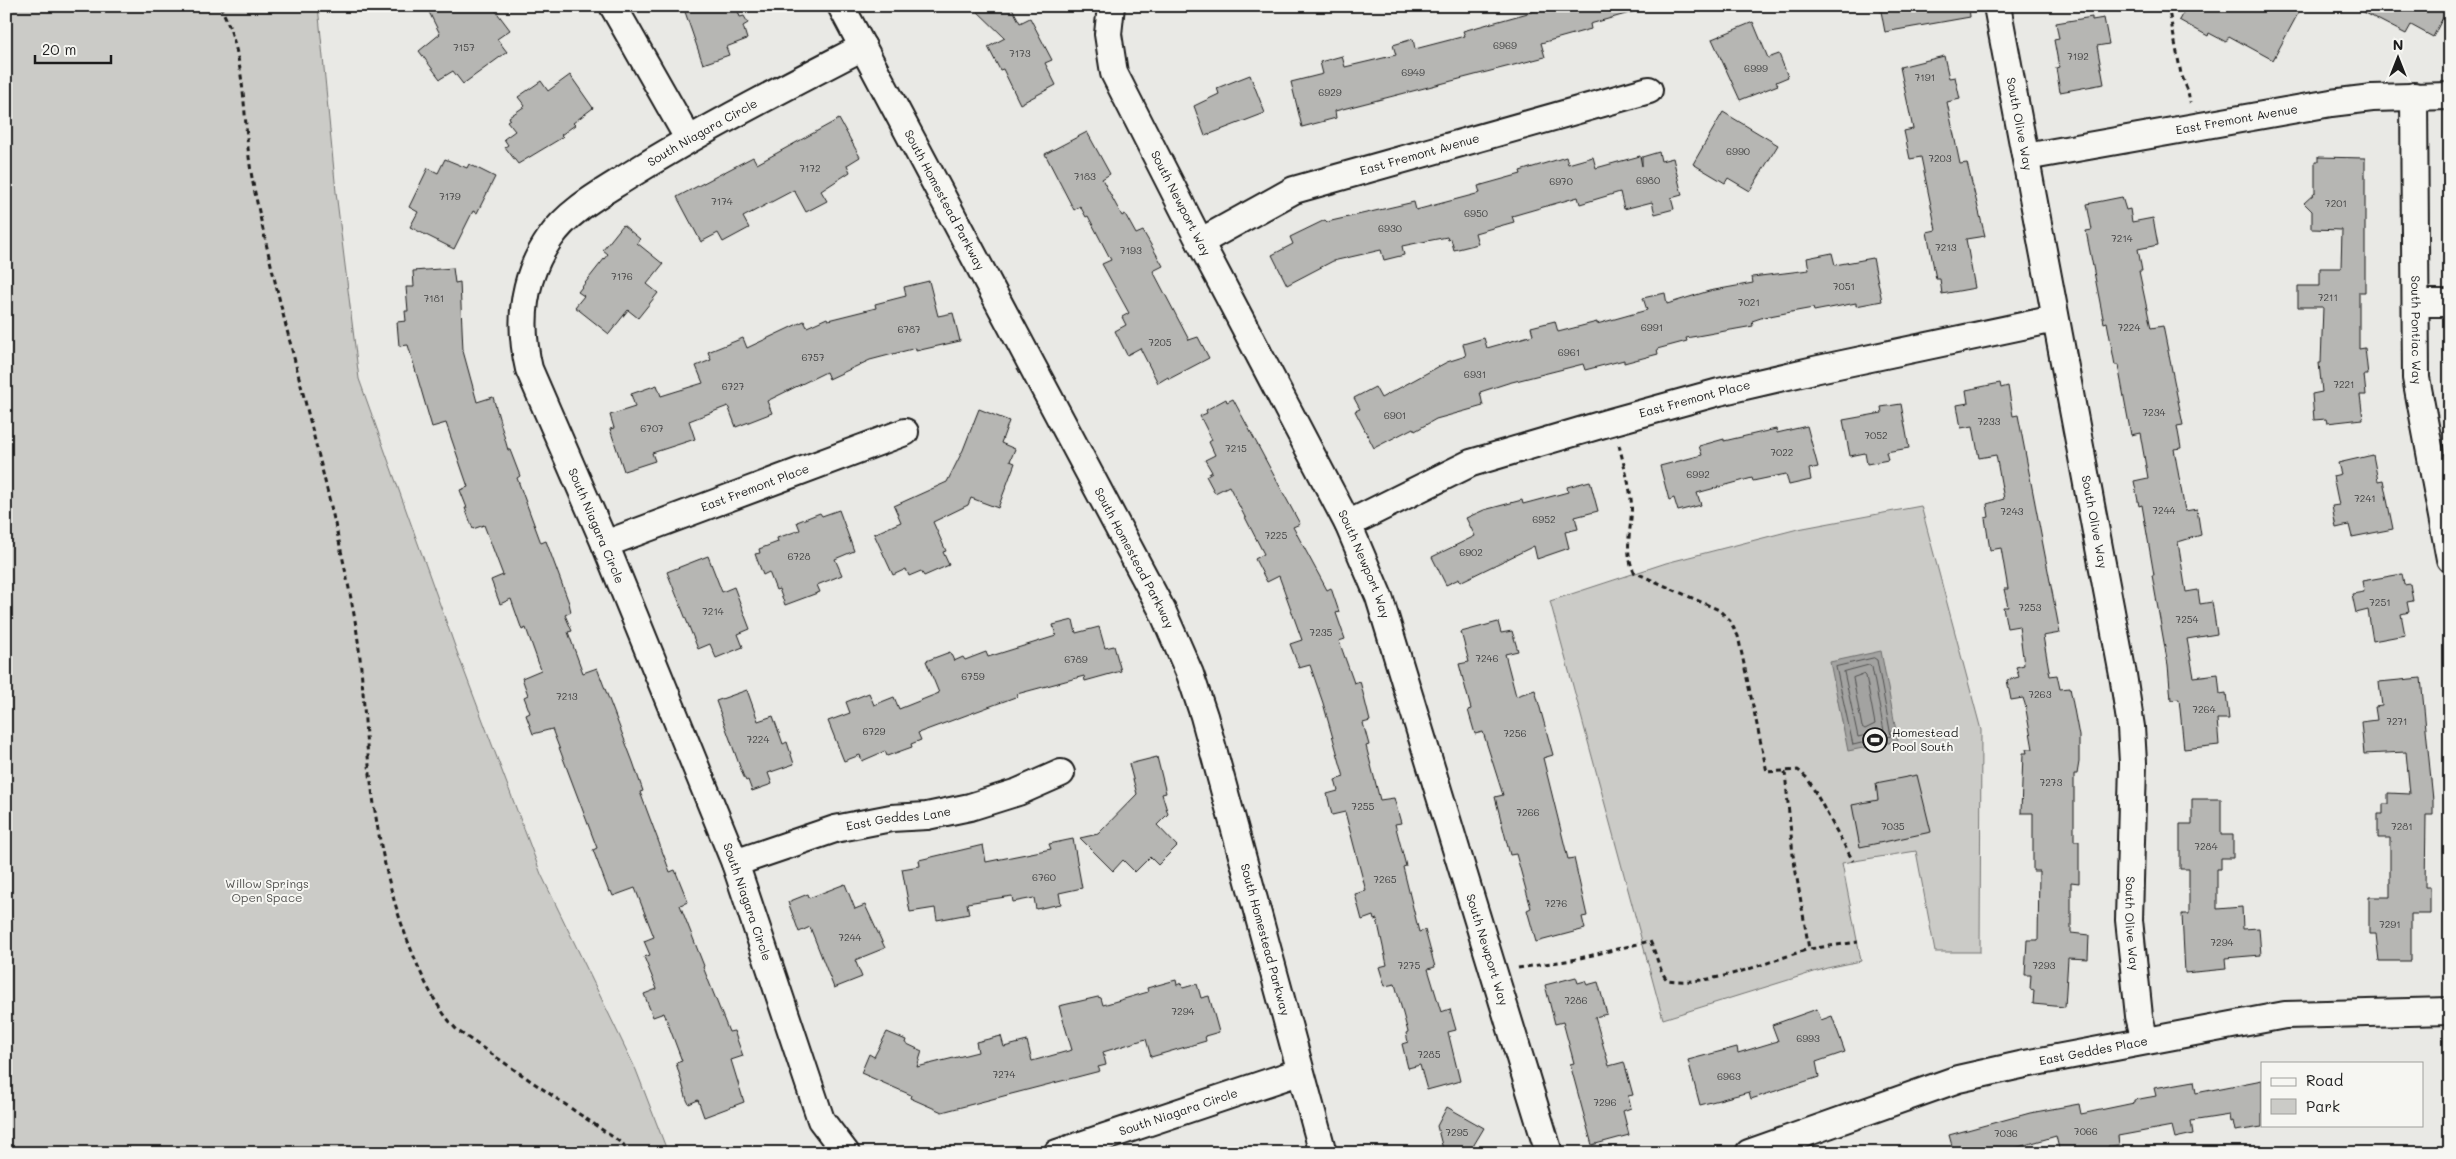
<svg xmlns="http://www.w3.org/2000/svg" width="2456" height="1159" font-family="Mali,sans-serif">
	<rect width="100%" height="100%" fill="#e9e9e5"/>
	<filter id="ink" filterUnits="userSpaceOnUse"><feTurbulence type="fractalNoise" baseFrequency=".02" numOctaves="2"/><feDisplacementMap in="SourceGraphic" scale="10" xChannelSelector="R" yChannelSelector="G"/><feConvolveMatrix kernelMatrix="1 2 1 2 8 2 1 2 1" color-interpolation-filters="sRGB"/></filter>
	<g filter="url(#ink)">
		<path fill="#cbcbc7" stroke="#747472" d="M6 6H318L336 192 359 379 457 652 541 874 636 1070 668 1153H6Z
			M1921 506 1981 730 1980 952H1935L1916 851 1842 863 1861 961 1827 968 1663 1019 1550 601 1666 563 1798 529Z"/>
		<path fill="#a3a3a1" stroke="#6d6d6c" d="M1881 651 1898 741 1848 751 1830 662Z"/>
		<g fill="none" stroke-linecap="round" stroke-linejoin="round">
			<path stroke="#525251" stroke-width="1" d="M1874 658 1877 660 1891 736 1853 745 1836 667Z
				M1870 665 1872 667 1884 731 1858 737 1844 672Z
				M1864 674 1866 676 1875 724 1865 729 1862 727 1853 678Z"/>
		</g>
		<path fill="#b6b6b3" stroke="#1c1c1c" d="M426 6H492L510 30 497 39 507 52 463 84 453 71 440 79 419 51 440 34Z
			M683 6H736L740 17 744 16 748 23 743 26 747 39 726 47 729 55 703 64Z
			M972 6H1011L1020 23 1030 18 1052 60 1045 63 1056 85 1020 104 1003 69 1000 70 988 47 1005 38Z
			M1553 6H1632L1633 12 1590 24 1591 29 1541 43 1545 57 1335 111 1336 118 1302 127 1291 82 1323 74 1320 62 1342 56 1345 67 1396 55 1393 45 1413 39 1415 49 1465 36 1463 31Z
			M1880 6H1969L1970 17 1885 32Z
			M2187 6H2302L2273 60 2229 36 2226 42 2209 33 2208 36 2179 20Z
			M2352 6H2449L2433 37 2411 25 2406 34Z
			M2092 17V20L2104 18 2109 44 2097 46 2104 84 2060 92 2056 68 2059 67 2054 40 2059 39 2056 23Z
			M1753 22 1768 58 1779 54 1788 77 1776 82 1778 85 1740 100 1712 39Z
			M1944 56 1949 78 1955 77 1960 99 1947 102 1960 164 1967 163 1985 236 1966 239 1975 288 1942 294 1940 279H1936L1927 232 1936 230 1921 157 1910 159 1904 131 1913 129 1900 67Z
			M570 75 593 108 573 123 575 125 561 135 563 137 518 164 505 147 508 145 504 139 515 131 507 121 510 119 509 117 525 106 518 97 541 81 548 91Z
			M1250 75 1265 113 1205 136 1194 106 1219 94 1217 88Z
			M1723 112 1778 145 1750 191 1728 178 1725 183 1693 164Z
			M839 119 860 157 847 165 850 172 821 191 827 201 806 212 794 190 743 217 749 228 723 242 718 233 701 242 677 197 753 157 757 164Z
			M1087 132 1110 174 1102 179 1122 216 1125 214 1136 234 1143 231 1163 266 1153 271 1189 340 1198 337 1209 358 1169 379 1168 377 1158 383 1140 348 1127 355 1115 331 1126 325 1122 317 1129 313 1102 264 1111 260 1088 216 1086 217 1080 206 1074 210 1045 154Z
			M1659 152 1661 161 1673 158 1682 195 1671 198 1674 209 1655 214 1652 202 1624 209 1620 192 1580 204 1578 197 1512 216 1514 222 1475 233 1478 244 1454 250 1451 239 1448 240 1447 237 1402 246 1404 255 1384 260 1381 250 1333 261 1287 285 1272 255 1293 244 1290 237 1325 220 1327 222 1414 202 1416 210 1480 193 1478 186 1521 174 1520 171 1566 157 1568 164 1593 157 1596 168 1640 156 1642 166V157Z
			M2318 157 2365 158V292H2359V349L2365 348 2368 375H2364L2366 395H2360L2363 419 2327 423 2326 419 2314 420 2312 394 2322 392 2319 363H2321L2323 307H2298V286H2320V268H2341L2342 230 2312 229V211L2304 203 2315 193V162H2318Z
			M445 159 467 168 469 164 495 177 477 213 473 211 454 249 410 227 418 212 409 207 428 168 438 173Z
			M2122 197 2126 210 2130 209 2132 222 2153 218 2158 245 2138 249 2142 271H2139L2151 328 2163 326 2183 425 2177 426 2181 448 2174 449 2185 511 2197 509 2201 535 2178 542 2186 592 2198 590 2200 604 2212 602 2217 634 2187 639 2194 677 2218 674 2220 694 2226 693 2229 719H2217L2219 745 2184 749 2179 699 2171 700 2168 665 2152 575H2154L2142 505 2139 506 2134 481 2148 478 2140 433 2131 435 2118 365H2115L2107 322 2104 323 2086 231 2092 230 2087 204Z
			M623 225 640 239 637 243 663 264 647 284 658 293 638 318 628 310 609 334 575 307 584 296 578 292 608 254 603 250Z
			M1832 253 1835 265 1873 258 1882 301 1856 306V303L1814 311 1813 308 1764 317 1752 321 1753 326 1686 338 1687 341 1657 349 1658 354 1624 363V360L1585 370 1583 364 1508 383 1480 392 1483 406 1436 419 1415 431 1413 428 1374 448 1355 411 1360 409 1354 398 1375 387 1381 398 1447 362 1466 356 1463 344 1484 338 1487 348 1533 335 1531 327 1555 321 1558 332 1597 322V324L1647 310 1643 298 1665 293 1667 304 1709 291 1753 283 1752 277 1809 270 1807 258Z
			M453 268 455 283 460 282 463 351 477 402 493 397 508 450H510L520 476 517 478 541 543 546 541 569 603 571 612 565 615 572 631 568 632 583 673 597 668 633 762 643 791 640 792 670 872 675 870 688 902 680 905 704 966 703 967 729 1032 734 1031 743 1056 731 1060 744 1102 704 1117 698 1100 689 1104 687 1100 676 1063 682 1061 664 1013 653 1017 644 994 657 989 644 957 650 955 644 941 654 937 635 888 613 896 611 891 609 892 593 850 597 848 552 729 533 734 526 715 530 713 524 697 528 695 522 678 541 670 526 628 522 630 511 599 500 604 491 580 503 575 484 525 473 529 465 508H467L460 490 468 487 446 423 432 427 408 345 399 346 397 322 406 321 405 311H408L406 287H414L413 271Z
			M929 281 938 316 953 313 960 341 916 351V348L870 360 829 379 826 372 767 401 772 413 736 427 728 406 689 421 695 439 652 453 655 461 624 471 610 429 614 428 610 415 635 407 631 394 657 385 661 396 703 383 696 366 711 360 708 352 743 338 747 348 804 321 807 327 827 318 828 320 876 308 875 304 906 296 904 287Z
			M2000 383 2001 388 2008 386 2013 416 2018 415 2060 633 2043 636 2050 676 2057 675 2060 689 2070 688 2079 736V762L2077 774H2074V841H2079V883L2071 882V933L2089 935 2088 959 2068 958 2065 1007 2033 1004 2034 990 2030 989 2031 975H2025L2027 940H2038L2039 871H2033V813H2021L2023 753H2027L2026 749H2033L2025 704 2023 698 2011 700 2007 680 2019 677 2016 667 2024 665 2019 626 2007 628 2003 607H2008L2004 589H2008L2001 548 1990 550 1985 518 1989 517 1987 504 2004 499 1996 455 1979 458 1973 426 1961 428 1957 405 1968 403 1966 390Z
			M1226 399 1227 402 1233 399 1286 498 1300 524 1293 527 1327 590 1331 588 1339 612 1336 613 1345 639 1339 641 1354 683 1360 681 1370 721 1363 723 1369 745 1366 746 1380 800 1394 798 1401 823 1395 824 1406 866 1403 867 1419 932 1425 930 1435 967 1428 969 1441 1012 1450 1009 1456 1030 1448 1032 1460 1081 1427 1090 1420 1065 1408 1068 1402 1044 1408 1042 1406 1033 1408 1032 1395 984 1385 986 1379 967 1387 965 1377 919 1374 920 1373 916 1362 920 1355 894 1366 891 1345 812 1332 815 1327 794 1338 791 1335 780 1344 777 1323 703 1310 665 1299 668 1290 644 1302 640 1279 576 1267 582 1255 559 1264 554 1229 486 1215 493 1206 476 1212 472 1205 460 1215 455 1209 442 1212 440 1200 416 1207 413 1206 410Z
			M1901 404 1909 448 1886 452 1888 460 1867 464 1865 453 1850 456 1843 420 1882 413 1881 407Z
			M979 409 1009 421 1001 443 1015 449 1010 461 1015 463 998 508 971 498 968 505 933 522 946 551 943 552 949 565 924 576 921 571 909 576 906 569 893 575 874 534 901 522 894 506 947 482 963 450Z
			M1807 426 1818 467 1809 469 1811 480 1789 485 1786 474 1753 481 1752 478 1697 493 1701 505 1678 511 1674 498 1669 500 1660 466 1702 455 1699 446 1724 439V441L1776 429 1777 433Z
			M2373 455 2378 481 2383 480 2393 529 2352 537 2349 525 2336 528 2332 506 2339 505 2333 476 2341 474 2338 463Z
			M1590 481 1598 511 1575 517 1578 529 1565 532 1569 548 1537 559 1534 546 1460 582 1459 579 1446 585 1432 557 1475 536 1466 518 1484 510 1522 500 1523 504 1568 492 1567 487Z
			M839 510 854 551 835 559 842 575 817 585 820 592 785 605 779 589 776 590 769 572 763 575 755 554 760 553 759 549 778 542 777 538 800 530 797 522 820 513 822 516Z
			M708 556 722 592 734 587 750 629 738 634 743 647 716 658 710 644 698 649 667 572Z
			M2402 574 2404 585 2410 584 2413 601 2407 602 2409 612 2401 614 2405 635 2373 641 2368 610 2356 613 2352 594 2364 592 2362 581Z
			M1073 620 1076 633 1099 627 1105 648 1114 646 1121 671 1085 681 1084 676 1017 694 1018 696 918 733 921 740 911 744 912 747 887 756 885 751 862 761 860 755 844 761 828 721 850 713 846 702 869 693 874 705 894 697 899 709 939 693 926 661 950 652 954 661 963 657 965 660 986 652 988 657 1056 636 1053 625Z
			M1498 622 1501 633 1512 631 1518 651 1505 654 1516 696 1535 690 1553 755 1543 758 1568 859 1574 858 1587 916 1582 917 1585 929 1536 942 1527 910 1531 908 1516 854 1510 855 1495 797 1503 795 1483 732 1475 734 1468 710 1471 709 1459 664 1469 662 1461 632Z
			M2421 678 2433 800V815H2426L2425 887H2430V914H2411V961H2379L2376 934H2369V897H2390V838H2378V814H2383V804H2388V793L2410 794 2406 752 2364 754 2361 722 2377 720 2375 707 2382 706 2379 682Z
			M747 690 758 721 773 716 783 744 787 742 794 764 768 773 772 784 752 791 748 780 746 781 743 775 716 701Z
			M1157 757 1166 793 1162 794 1168 814 1157 825 1177 846 1158 865 1150 857 1135 872 1123 860 1113 871 1080 838 1098 834 1137 794 1129 764Z
			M1917 775 1931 832 1860 847 1852 805 1878 800 1876 783Z
			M2192 799H2221V835H2233V858H2221V869H2217V909L2242 907 2243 929 2259 928 2261 955 2225 958 2226 969 2185 973 2182 914H2189V869H2180V824H2192Z
			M1073 839 1082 888 1059 893 1061 904 1036 909 1034 898 1013 902 1012 896 967 903 969 914 937 920 935 908 910 912 902 869 920 866 919 860 983 845 986 862 1051 849 1049 844Z
			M845 884 855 909 865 905 885 948 855 960 862 977 834 988 810 927 799 932 788 902 808 894 809 898Z
			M1576 977 1578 983 1585 981 1587 985 1598 982 1607 1014 1595 1017 1609 1066 1624 1062 1633 1095 1628 1096 1631 1108 1623 1111 1629 1135 1592 1145 1570 1064 1574 1063 1563 1022 1555 1024 1545 985Z
			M1176 980 1177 985 1181 983 1183 988 1197 984 1201 998 1209 996 1219 1032 1205 1036 1206 1041 1151 1057 1146 1039 1103 1052 1106 1065 1098 1067 1100 1071 942 1112 910 1098 911 1095 861 1073 869 1054 874 1057 887 1032 906 1040 905 1043 922 1051 917 1067 978 1052 976 1042 1001 1036 1004 1047 1027 1041 1032 1061 1072 1050 1059 1006 1098 997 1101 998 1103 1005 1148 992 1147 988Z
			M1817 1009 1821 1020 1832 1016 1845 1052 1816 1062 1819 1077 1751 1099 1749 1092 1700 1105 1688 1060 1737 1047 1738 1053 1778 1041 1772 1025Z
			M2262 1080V1127L2235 1131 2233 1121 2230 1122 2229 1115 2191 1121 2193 1134 2175 1138 2172 1126 2118 1136 2119 1145 2108 1146 2110 1153H2060L2056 1136 2015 1148 2016 1153H1954L1949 1135 2030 1113 2079 1104 2081 1114 2134 1103V1100L2156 1096 2154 1088 2194 1081 2196 1093Z
			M1447 1107 1484 1128 1469 1153H1444L1437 1126Z"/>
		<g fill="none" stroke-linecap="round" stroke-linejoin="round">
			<g stroke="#1c1c1c" stroke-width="30">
				<g id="street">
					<path d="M613 6 688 138"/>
					<path id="s1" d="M841 6 1162 610 1190 674 1204 716 1323 1153"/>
					<path id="s2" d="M1111 6 1108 34 1114 73 1200 242 1348 524 1379 597 1549 1153"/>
					<path id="s3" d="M1997 6 2123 675 2131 727 2133 763 2129 920 2139 1016 2145 1041"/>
					<path id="s4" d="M2414 96 2416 378 2450 559"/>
					<path id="s5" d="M2026 157 2331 103 2372 98 2450 96"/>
					<path id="s6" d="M1200 242 1294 190 1649 90"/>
					<path d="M2417 303H2450"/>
					<path id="s7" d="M1348 524 1471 463 1607 423 1719 392 1814 370 2055 319"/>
					<path id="s8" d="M605 544 905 432"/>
					<path id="s9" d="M735 863 835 829 891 818 927 816 970 807 1018 792 1061 773"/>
					<path id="s10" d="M846 1153 821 1120 735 863 605 544 529 369C518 322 522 278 550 238 569 210 602 193 630 175 705 128 784 88 863 47"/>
					<path id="s11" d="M1057 1153 1299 1072"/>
					<path id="s12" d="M1749 1153 1958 1079 2025 1064 2285 1015 2450 1011"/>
				</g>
			</g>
			<path stroke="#1c1c1c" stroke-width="3" stroke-dasharray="5 4" stroke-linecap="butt" d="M220 6C250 62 241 128 254 188 283 329 326 467 353 609 361 651 363 693 366 736 373 810 384 885 413 954 424 982 437 1009 458 1031L623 1144 628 1153
				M2168 6 2181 74 2188 91 2190 103
				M1619 445C1623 462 1629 481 1631 499 1634 525 1622 547 1634 572L1719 610 1730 621 1738 636 1767 772 1798 770 1808 779 1853 861
				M1785 772 1793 855 1809 949 1858 942
				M1518 968 1572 960 1650 941C1657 955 1658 968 1667 980 1712 987 1766 962 1809 949"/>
			<use href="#street" stroke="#f6f6f2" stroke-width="26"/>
		</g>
	</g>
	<defs>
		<g id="stadium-ring" transform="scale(1.25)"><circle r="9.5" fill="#f6f6f2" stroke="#1c1c1c" stroke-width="1.5"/><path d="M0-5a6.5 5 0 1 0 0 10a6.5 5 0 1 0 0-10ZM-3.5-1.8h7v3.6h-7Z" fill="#1c1c1c"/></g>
	</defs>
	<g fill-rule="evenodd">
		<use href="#stadium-ring" x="1875" y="740"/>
	</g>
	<g text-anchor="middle" stroke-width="4" stroke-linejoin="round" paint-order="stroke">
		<g font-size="10" fill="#424242">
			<text x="1505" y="49">6969</text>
			<text x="464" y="51">7157</text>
			<text x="1020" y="57">7173</text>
			<text x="2078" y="60">7192</text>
			<text x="1756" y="72">6999</text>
			<text x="1413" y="76">6949</text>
			<text x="1925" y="81">7191</text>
			<text x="1330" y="96">6929</text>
			<text x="1738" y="155">6990</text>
			<text x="1940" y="162">7203</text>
			<text x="810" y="172">7172</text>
			<text x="1085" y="180">7183</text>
			<text x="1648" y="184">6980</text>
			<text x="1561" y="185">6970</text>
			<text x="450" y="200">7179</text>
			<text x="722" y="205">7174</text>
			<text x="2336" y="207">7201</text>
			<text x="1476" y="217">6950</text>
			<text x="1390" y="232">6930</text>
			<text x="2122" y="242">7214</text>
			<text x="1946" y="251">7213</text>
			<text x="1131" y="254">7193</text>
			<text x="622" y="280">7176</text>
			<text x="1844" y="290">7051</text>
			<text x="2328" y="301">7211</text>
			<text x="434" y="302">7181</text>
			<text x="1749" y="306">7021</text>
			<text x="1652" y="331">6991</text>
			<text x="2129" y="331">7224</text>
			<text x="909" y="333">6787</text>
			<text x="1160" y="346">7205</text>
			<text x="1569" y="356">6961</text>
			<text x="813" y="361">6757</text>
			<text x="1475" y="378">6931</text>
			<text x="2344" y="388">7221</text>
			<text x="733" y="390">6727</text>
			<text x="2154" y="416">7234</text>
			<text x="1395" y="419">6901</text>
			<text x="1989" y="425">7233</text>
			<text x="652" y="432">6707</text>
			<text x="1876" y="439">7052</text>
			<text x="1236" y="452">7215</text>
			<text x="1782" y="456">7022</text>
			<text x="1698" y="478">6992</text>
			<text x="2365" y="502">7241</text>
			<text x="2164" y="514">7244</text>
			<text x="2012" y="515">7243</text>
			<text x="1544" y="523">6952</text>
			<text x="1276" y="539">7225</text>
			<text x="1471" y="556">6902</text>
			<text x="799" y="560">6728</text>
			<text x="2380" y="606">7251</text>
			<text x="2030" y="611">7253</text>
			<text x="713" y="615">7214</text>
			<text x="2187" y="623">7254</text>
			<text x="1321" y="636">7235</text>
			<text x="1487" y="662">7246</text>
			<text x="1076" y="663">6789</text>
			<text x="973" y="680">6759</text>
			<text x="2040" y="698">7263</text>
			<text x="567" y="700">7213</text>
			<text x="2204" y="713">7264</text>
			<text x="2397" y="725">7271</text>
			<text x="874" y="735">6729</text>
			<text x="1515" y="737">7256</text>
			<text x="758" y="743">7224</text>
			<text x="2051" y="786">7273</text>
			<text x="1363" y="810">7255</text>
			<text x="1528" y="816">7266</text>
			<text x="1893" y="830">7035</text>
			<text x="2402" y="830">7281</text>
			<text x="2206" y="850">7284</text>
			<text x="1044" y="881">6760</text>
			<text x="1385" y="883">7265</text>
			<text x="1556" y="907">7276</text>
			<text x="2390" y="928">7291</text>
			<text x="850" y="941">7244</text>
			<text x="2222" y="946">7294</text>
			<text x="1409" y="969">7275</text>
			<text x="2044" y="969">7293</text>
			<text x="1576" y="1004">7286</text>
			<text x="1183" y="1015">7294</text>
			<text x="1808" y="1042">6993</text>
			<text x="1429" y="1058">7285</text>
			<text x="1004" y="1078">7274</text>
			<text x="1729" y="1080">6963</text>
			<text x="1605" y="1106">7296</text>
			<text x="2086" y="1135">7066</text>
			<text x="1457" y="1136">7295</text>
			<text x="2006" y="1137">7036</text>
		</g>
		<g font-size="12" fill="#1c1c1c" stroke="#f6f6f2">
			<text dy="4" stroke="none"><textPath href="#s5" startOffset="214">East Fremont Avenue</textPath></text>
			<text dy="4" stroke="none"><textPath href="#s3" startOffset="120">South Olive Way</textPath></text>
			<text dy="4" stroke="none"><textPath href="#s10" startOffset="1171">South Niagara Circle</textPath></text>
			<text dy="4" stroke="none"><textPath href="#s6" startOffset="238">East Fremont Avenue</textPath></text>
			<text dy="4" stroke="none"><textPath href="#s1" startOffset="220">South Homestead Parkway</textPath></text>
			<text dy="4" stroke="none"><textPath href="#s2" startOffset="214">South Newport Way</textPath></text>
			<text dy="4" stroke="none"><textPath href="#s4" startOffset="234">South Pontiac Way</textPath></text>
			<text dy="4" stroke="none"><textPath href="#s7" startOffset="370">East Fremont Place</textPath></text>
			<text dy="4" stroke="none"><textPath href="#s8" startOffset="160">East Fremont Place</textPath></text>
			<text dy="4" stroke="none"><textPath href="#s3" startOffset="525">South Olive Way</textPath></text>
			<text transform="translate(596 526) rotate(67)" y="4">South Niagara Circle</text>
			<text dy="4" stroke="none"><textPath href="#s1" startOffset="625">South Homestead Parkway</textPath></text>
			<text dy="4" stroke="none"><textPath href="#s2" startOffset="619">South Newport Way</textPath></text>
			<text dy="4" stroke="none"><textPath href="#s9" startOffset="170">East Geddes Lane</textPath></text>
			<text transform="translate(747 902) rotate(71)" y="4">South Niagara Circle</text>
			<text dy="4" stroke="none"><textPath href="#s3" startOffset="930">South Olive Way</textPath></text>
			<text dy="4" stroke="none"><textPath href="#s1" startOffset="1030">South Homestead Parkway</textPath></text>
			<text dy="4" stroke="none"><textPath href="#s2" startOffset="1024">South Newport Way</textPath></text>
			<text dy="4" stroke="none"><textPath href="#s12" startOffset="360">East Geddes Place</textPath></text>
			<text dy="4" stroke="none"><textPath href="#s11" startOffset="128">South Niagara Circle</textPath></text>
		</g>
		<g font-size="12" fill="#1c1c1c" stroke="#f6f6f2" text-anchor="start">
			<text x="1892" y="737">Homestead<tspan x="1892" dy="14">Pool South</tspan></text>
		</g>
		<g font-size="12" fill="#51514f" stroke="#f6f6f2">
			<text x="267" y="888">Willow Springs<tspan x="267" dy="14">Open Space</tspan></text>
		</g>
	</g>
	<rect width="2456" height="1159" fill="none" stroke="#f6f6f2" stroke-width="25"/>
	<rect x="12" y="12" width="2431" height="1134" fill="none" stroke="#1c1c1c" stroke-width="2" filter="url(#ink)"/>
	<rect x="2261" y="1062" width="162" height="65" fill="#f6f6f2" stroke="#9f9f9c"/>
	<rect x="2271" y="1078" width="25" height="8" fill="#f6f6f2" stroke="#9f9f9c"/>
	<text x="2306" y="1086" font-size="15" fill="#1c1c1c">Road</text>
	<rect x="2271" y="1099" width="25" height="15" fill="#cbcbc7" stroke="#9f9f9c"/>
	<text x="2306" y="1112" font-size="15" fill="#1c1c1c">Park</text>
	<g transform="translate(2398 58)" stroke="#f6f6f2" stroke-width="4" paint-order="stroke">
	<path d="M0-4L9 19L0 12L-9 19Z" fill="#1c1c1c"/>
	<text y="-8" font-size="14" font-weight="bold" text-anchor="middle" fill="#1c1c1c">N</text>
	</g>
	<path d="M35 55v8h76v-8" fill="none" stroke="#1c1c1c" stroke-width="2.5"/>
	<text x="42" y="55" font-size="15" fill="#1c1c1c" stroke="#f6f6f2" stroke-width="4" paint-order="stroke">20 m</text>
</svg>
